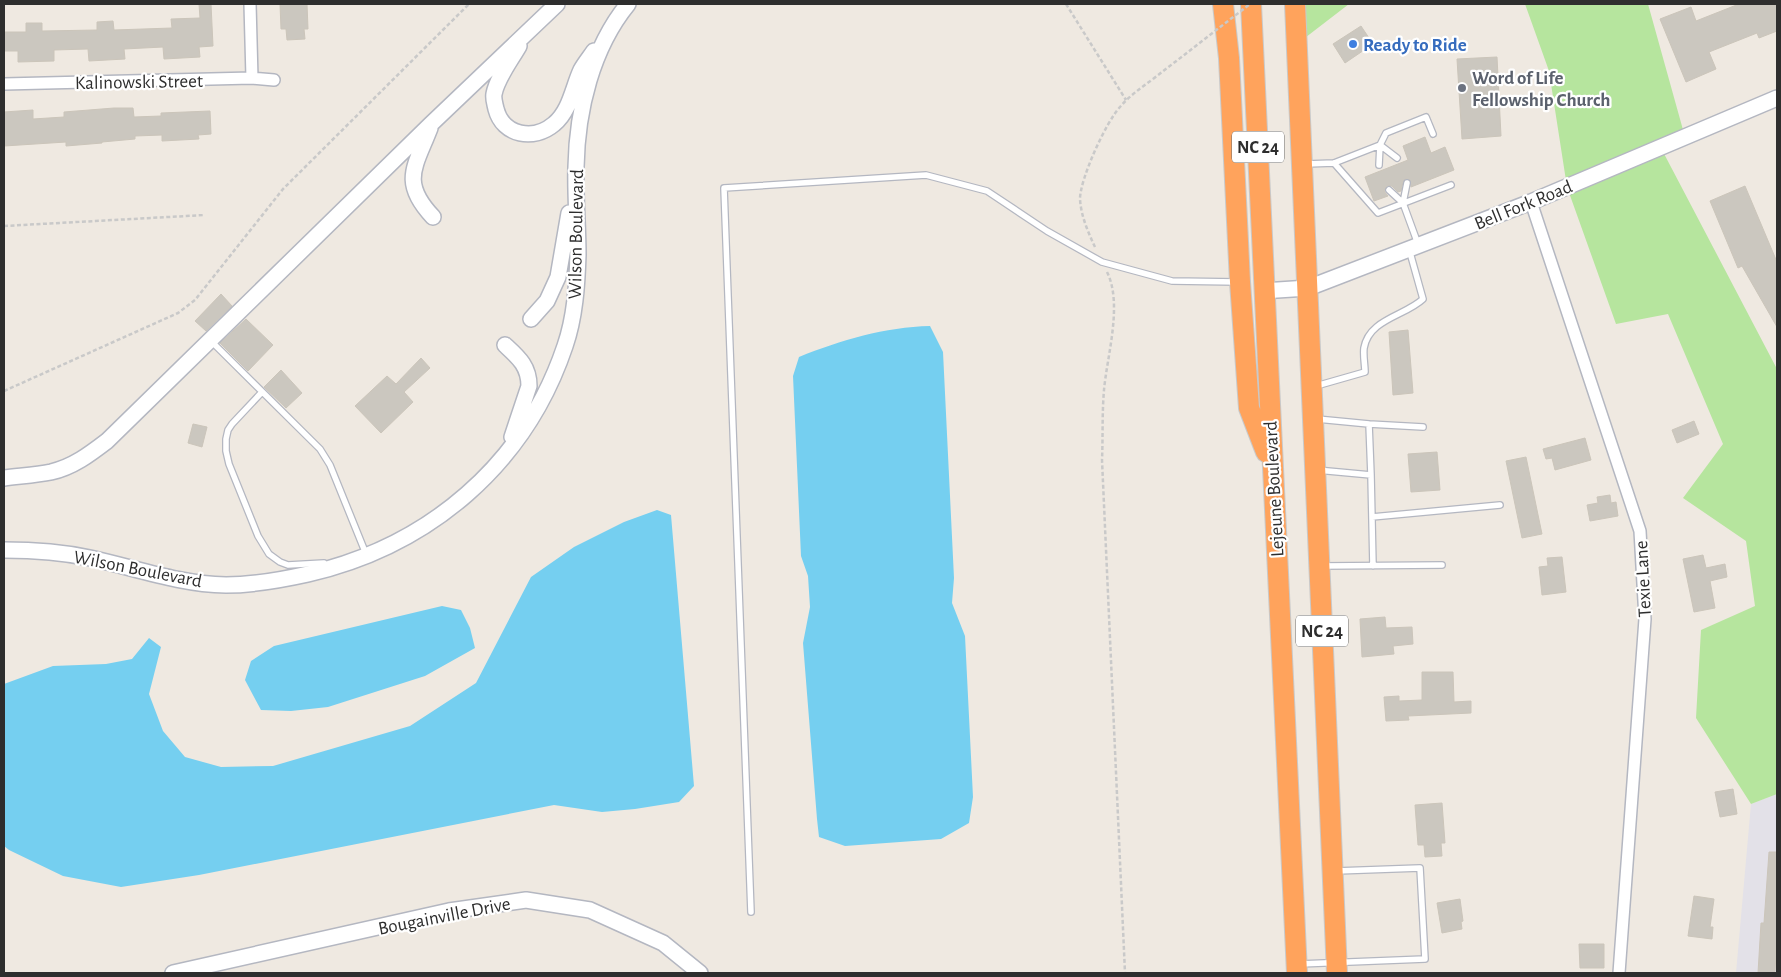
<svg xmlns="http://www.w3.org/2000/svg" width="1781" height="977" font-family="'Alegreya Sans',sans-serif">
	<rect width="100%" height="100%" fill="#efe9e1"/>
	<path fill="#e3e1e8" d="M1777 794V973H1736L1751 804Z"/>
	<path fill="#b6e59e" d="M1295 4H1349L1297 44Z
		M1525 4H1648L1685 137 1661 148 1777 369V794L1751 804 1696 718 1701 630 1755 606 1746 541 1683 498 1723 444 1668 314 1616 324 1567 187 1549 71Z"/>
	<path fill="#75cff0" d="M930 326 943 352 954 578 952 603 965 636 973 797 969 823 941 839 845 846 819 837 817 819 803 643 810 607 808 576 801 556 793 376 799 357C841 340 885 327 930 326Z
		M657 510 671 515 694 786 679 802 635 809 602 812 554 805 199 875 121 887 63 876 9 850 4 846V684L53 666 106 664 132 659 149 638 161 647 149 694 163 731 185 757 221 767 273 766 410 726 476 683 531 577 574 547 624 522Z
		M442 606 461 610 470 628 475 648 425 676 328 707 291 711 261 710 245 680 251 661 274 646Z"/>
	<path fill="#cbc7bf" stroke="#cbc5ba" d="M199 4H211L213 46 199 47 200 57 164 59 163 47 124 49 125 59 89 61 88 49 54 50V61L18 62V51H4V32H26V23H42V31L97 30V22L113 21 114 30 172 28 171 19 200 18Z
		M280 4H307L308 29H304L305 39 287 40 286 29H281Z
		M1739 4H1777V31L1759 38 1757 33 1709 52 1716 69 1686 82 1660 19 1691 7 1696 21Z
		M1361 26 1373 44 1345 63 1333 44Z
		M1497 57 1501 136 1462 139 1457 59Z
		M114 108H133L134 117 161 116V113L210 111 211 134 198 135 199 139 162 141V135L135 136V139L102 142V143L66 146V142L4 146V112L33 110V119L64 117V112Z
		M1425 137 1431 153 1445 147 1454 170 1411 187 1410 180 1405 179 1403 182 1401 191 1398 192 1392 186H1387L1384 191 1388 196 1374 201 1365 177 1408 160 1403 146Z
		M1745 186 1777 262V327L1742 266 1738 268 1710 201Z
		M221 294 232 306 206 331 195 321Z
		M246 319 273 345 248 371 220 343Z
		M1408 330 1413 393 1393 395 1389 332Z
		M421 358 430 368 404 392 413 402 381 433 355 406 387 376 396 384Z
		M281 370 302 393 286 408 264 387Z
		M1694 421 1699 434 1677 443 1672 430Z
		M193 424 207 427 202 447 188 443Z
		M1585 438 1591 460 1555 470 1552 458 1546 459 1543 449Z
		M1437 452 1440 490 1411 492 1408 454Z
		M1526 457 1542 534 1522 538 1506 461Z
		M1610 495 1611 503 1616 502 1618 516 1590 521 1587 505 1598 503 1597 497Z
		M1703 555 1706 568 1725 564 1727 577 1710 581 1715 608 1694 612 1683 559Z
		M1562 557 1566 592 1542 595 1539 567 1548 566 1547 558Z
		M1385 617 1386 628 1412 627 1413 644 1393 646 1394 654 1362 657 1360 619Z
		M1422 672H1453L1454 702 1471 701V713L1408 716 1409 720 1386 721 1384 697 1399 696V701L1422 700Z
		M1733 789 1737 814 1720 817 1715 792Z
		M1442 803 1445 843H1441L1442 856 1425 857 1424 845H1418L1415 805Z
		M1769 852H1777V932L1775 973H1758L1761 923H1764Z
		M1694 896 1714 899 1710 927H1713L1712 939 1688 936Z
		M1460 899 1463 921 1461 922 1462 929 1442 933 1437 903Z
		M1579 944H1604V968H1580Z"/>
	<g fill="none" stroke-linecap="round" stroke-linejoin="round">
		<g stroke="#b4b7c1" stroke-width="8">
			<path id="lane" d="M1334 163 1378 213 1451 185
				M1306 164 1334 163 1380 145 1386 133 1426 117 1433 134
				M1379 165 1380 145 1397 158
				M1389 190 1403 203 1407 183
				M1403 203 1418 244
				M211 341 320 449 330 465 366 554
				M1316 386 1365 372C1365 365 1363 356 1364 348 1369 319 1405 316 1423 299L1409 249
				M262 392 232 424 228 430 226 439V451L229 464 258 536 269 554 280 562 288 565 324 563
				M1317 419 1369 424 1371 475
				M1369 424 1423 427
				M1317 470 1371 475 1373 566
				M1372 517 1500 505
				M1322 566 1442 565
				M751 912 724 188 926 175 987 191 1047 231 1102 262 1172 281 1238 282
				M1299 964 1425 959 1420 868 1336 871"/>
		</g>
		<g stroke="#b4b7c1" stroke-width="14">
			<path id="street" d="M250 4 252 78
				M4 84 252 78 274 80
				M1531 202 1640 531 1645 619 1619 973"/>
		</g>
		<g stroke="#b4b7c1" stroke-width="18">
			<path id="secondary" d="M519 46C511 60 497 78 494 94 493 99 495 104 496 109 503 136 534 141 554 124 570 111 573 87 581 70 585 63 590 57 594 51
				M430 128C415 167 400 182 433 217
				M1264 291 1308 288 1531 202 1777 98
				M531 319 547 301 558 277 569 213
				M505 345C518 357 529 366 529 386L512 437
				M4 478C19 476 36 475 51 472 73 467 90 454 107 441L431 124 557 4
				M4 550C33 550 62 552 90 558 136 568 179 584 226 585 254 585 281 580 308 574 429 546 525 465 565 346 575 317 577 285 578 255 578 226 575 196 576 167 577 110 592 48 628 4
				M173 973 449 911 526 900 590 910 663 943 700 973"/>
		</g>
		<g stroke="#c9c9c9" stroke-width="22">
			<path id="highway" d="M1223 4 1229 58 1240 282 1249 408 1266 452
				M1251 4 1297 973
				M1295 4 1337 973"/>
		</g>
		<path stroke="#c9c9c9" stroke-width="2.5" stroke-dasharray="4 2.5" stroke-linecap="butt" d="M1066 4 1126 100
			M4 226 205 215
			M1095 247C1088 232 1081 216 1080 199 1080 179 1106 122 1120 107 1129 96 1141 88 1153 79
			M1107 272C1123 304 1107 356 1104 390 1102 413 1103 437 1102 460L1125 973
			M4 391 178 313 195 300 283 189 469 4"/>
		<use href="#lane" stroke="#fff" stroke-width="5.5"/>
		<use href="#street" stroke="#fff" stroke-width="11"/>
		<use href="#secondary" stroke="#fff" stroke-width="15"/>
		<use href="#highway" stroke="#ffa35c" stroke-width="20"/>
		<path stroke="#c9c9c9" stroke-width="2.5" stroke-dasharray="4 2.5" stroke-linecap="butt" d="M1153 79 1250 4"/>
	</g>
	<circle fill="#3f7fe0" stroke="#fff" stroke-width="2" cx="1353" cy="44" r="5"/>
	<circle fill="#6b7280" stroke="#fff" stroke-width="2" cx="1462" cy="88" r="5"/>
	<g text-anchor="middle" stroke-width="4.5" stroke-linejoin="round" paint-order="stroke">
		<g fill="#fff" stroke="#6d6d6d" stroke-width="1">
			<rect x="1232" y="131.5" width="52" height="31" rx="4"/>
			<rect x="1296" y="615.5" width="52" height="31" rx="4"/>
		</g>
		<g font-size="18" font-weight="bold" fill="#2e2e2e">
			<text x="1258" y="153">NC 24</text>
			<text x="1322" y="637">NC 24</text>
		</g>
		<g font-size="19" font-weight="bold" fill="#366cbe" stroke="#fff" text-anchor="start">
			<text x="1363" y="51">Ready to Ride</text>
		</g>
		<g font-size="19" font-weight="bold" fill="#5b616d" stroke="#fff" text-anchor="start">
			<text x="1472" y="84">Word of Life<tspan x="1472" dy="22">Fellowship Church</tspan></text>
		</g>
		<g font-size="19" fill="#2e2e2e" stroke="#fff">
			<text transform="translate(139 81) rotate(-1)" y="7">Kalinowski Street</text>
			<text transform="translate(1523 204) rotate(-22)" y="7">Bell Fork Road</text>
			<text transform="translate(575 234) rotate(-89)" y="7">Wilson Boulevard</text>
			<text transform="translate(1273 489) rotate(-93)" y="7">Lejeune Boulevard</text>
			<text transform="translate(138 568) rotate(11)" y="7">Wilson Boulevard</text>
			<text transform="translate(1642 579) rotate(-93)" y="7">Texie Lane</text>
			<text transform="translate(444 915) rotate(-11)" y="7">Bougainville Drive</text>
		</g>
	</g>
	<rect width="1781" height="977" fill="none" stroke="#2e2e2e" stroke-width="10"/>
</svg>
